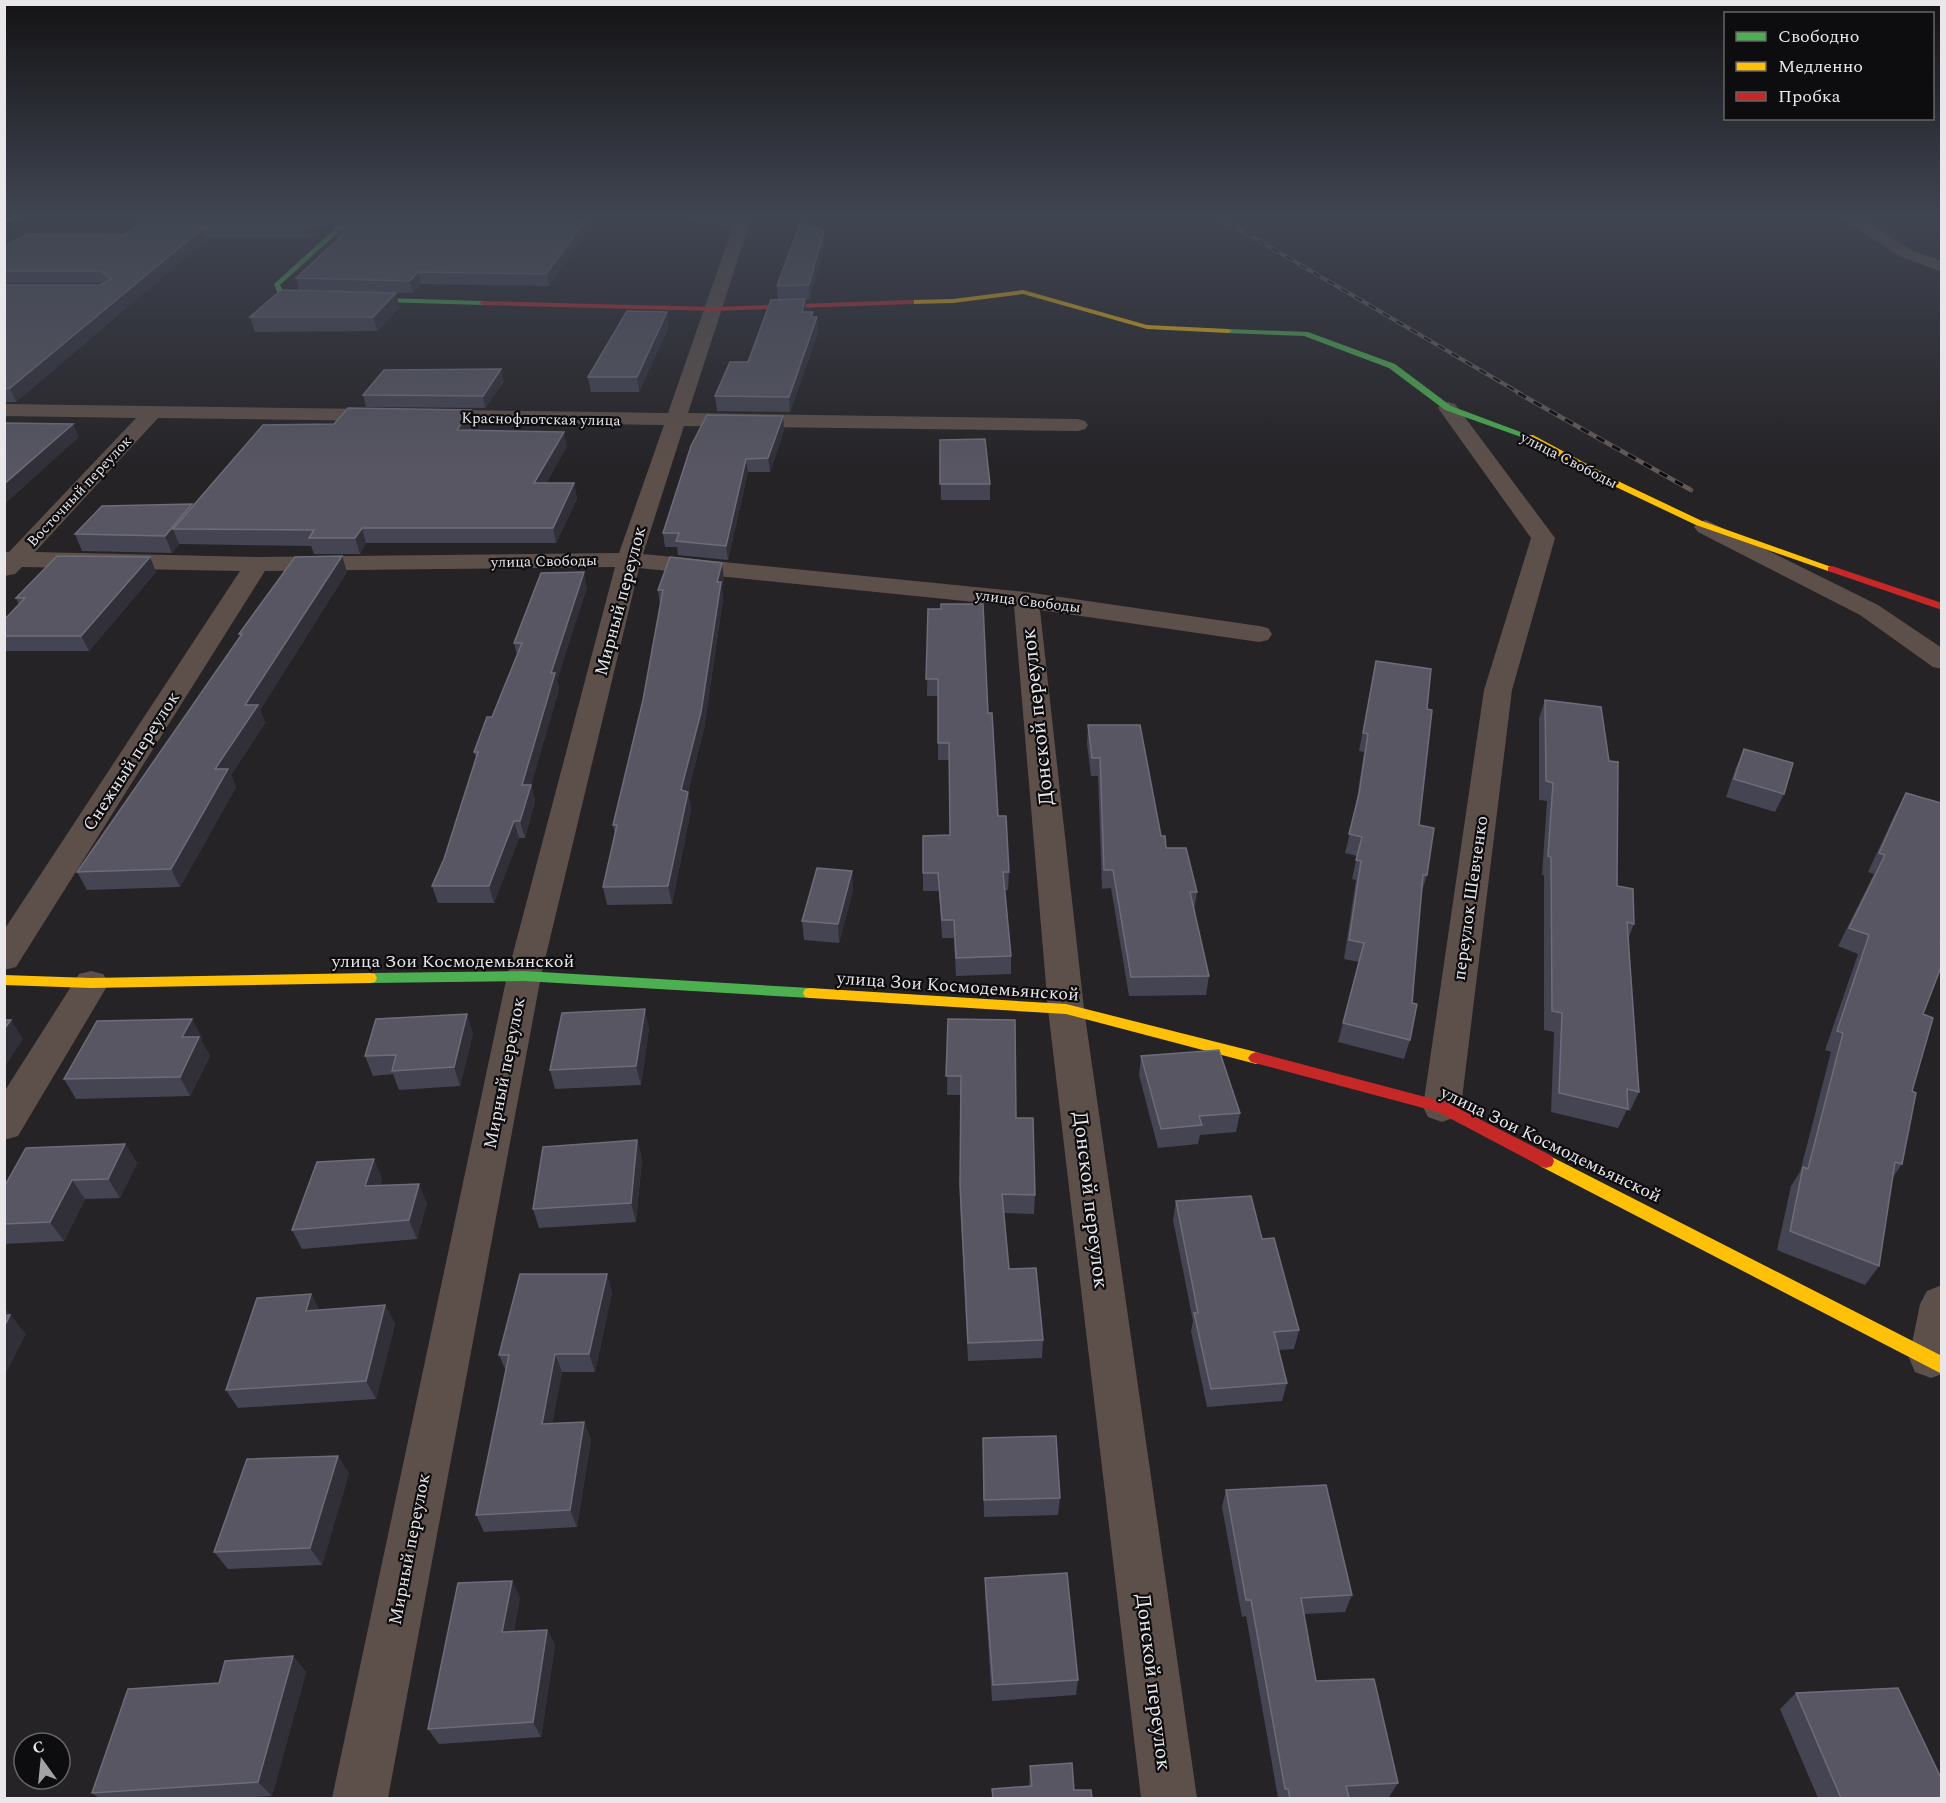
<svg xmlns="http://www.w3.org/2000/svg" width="1946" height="1803" font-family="Spectral,serif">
	<rect width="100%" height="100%" fill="#252326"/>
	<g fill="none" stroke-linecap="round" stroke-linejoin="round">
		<path fill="#5d504a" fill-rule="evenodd" d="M688 216 748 219 750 222 688 413 1078 419 1085 421 1088 425 1085 429 1078 431 684 426 643 554 1026 592 1259 626 1268 628 1272 634 1268 640 1259 642 1040 610 1084 1009 1197 1798H1141L1048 1009 1014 606 639 568 541 976 388 1798H332L507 976 615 567 265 571 16 967 4 970V930L240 571 22 567 15 574 4 576V552H9L136 418 4 416V404L668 413 733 226 695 221ZM158 418 664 425 619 553 257 557 35 552Z
			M1839 216H1860L1911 250 1942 261V272L1899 256Z
			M1448 402 1455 404 1555 538 1512 690 1461 1107 1456 1117 1442 1122 1428 1117 1423 1107 1484 690 1531 538 1438 408 1441 404Z
			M1706 520 1878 605 1942 648V669L1933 667 1860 615 1698 532 1694 527 1698 522Z
			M91 971 103 974 109 983 18 1136 4 1140V1092L79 974Z
			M1942 1285V1374L1931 1378 1915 1372 1909 1358 1920 1304 1927 1291Z"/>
		<path fill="#4caf50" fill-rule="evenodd" d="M349 216H356L280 285 285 295 483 301 487 303 483 305 280 299 274 284Z
			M1228 329 1308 332 1395 364 1451 406 1534 437 1527 439 1445 410 1389 368 1304 336 1225 333V329Z
			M524 971 810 988 815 989 817 993 815 997 810 998 524 981 370 983 365 982 363 978 365 974 370 973Z"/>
		<path fill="#ffc107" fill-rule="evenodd" d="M14 216H25L4 223V219Z
			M1023 290 1147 325 1228 329 1232 331 1228 333 1147 329 1023 294 953 303 911 304 907 302 911 300 953 299Z
			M1527 435H1533L1622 483 1702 521 1837 569 1836 571H1828L1696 525 1616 487 1527 439Z
			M370 973 375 974 377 978 375 982 370 983 91 988 4 985V975L91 978Z
			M810 988 1066 1004 1256 1052 1261 1054 1264 1058 1261 1062 1256 1064 1066 1014 810 998 805 997 803 993 805 989Z
			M1546 1154 1942 1356V1374L1540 1166 1538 1161 1540 1156Z"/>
		<path fill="#c62828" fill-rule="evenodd" d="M911 300H914V304L713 311 483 305 479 303 483 301 713 307Z
			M1832 566 1942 603V610L1828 571V567Z
			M1256 1052 1448 1103 1552 1156 1554 1161 1552 1166 1546 1168 1540 1166 1438 1112 1251 1062 1248 1058 1251 1054Z"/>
		<g stroke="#635a57" stroke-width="4">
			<path id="rail-far1" d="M1217 216 1521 394"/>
		</g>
		<g stroke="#635a57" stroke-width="4.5">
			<path id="rail" d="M1518 393 1691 490"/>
		</g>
		<use href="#rail-far1" stroke="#0d0c0e" stroke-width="2" stroke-dasharray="8" stroke-linecap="butt"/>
		<use href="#rail" stroke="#0d0c0e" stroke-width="3" stroke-dasharray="9" stroke-linecap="butt"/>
	</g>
	<path fill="#454452" d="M339 216 313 239H207L16 402H4V285H100L103 283H4V247L123 235Z
		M348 216H585L581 221H585L587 232 549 286 421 284 413 293 299 290 296 278 338 239 335 228Z
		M824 231 825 244 810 299 778 300 777 286Z
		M805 299 806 312 813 317 818 332 790 412 717 411 715 396 748 362Z
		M400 307 377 331 255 332 250 317Z
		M669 326 639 392H591L588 377Z
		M504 381 485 408 366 407 363 395Z
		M471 410 474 425 470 430 567 446 546 483H574L577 499 556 543H366L360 554H314L311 546 179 544 172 553 82 551 75 534 192 504 193 506 334 424Z
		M784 430 770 472H748L728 560 678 555 677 547H665L663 533 691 446Z
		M940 440 990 484V500H941Z
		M342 556 347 572 260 710 265 723 231 775 236 787 180 887 87 890 77 872 240 636 239 634Z
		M150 557 156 572 89 651H4V620L19 605 16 598Z
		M724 579 722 587 723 599 704 729 688 792 691 810 672 904 607 905 603 887 615 834 613 825 643 700 660 605 658 590Z
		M587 587 557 680 559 689 531 785 535 801 525 838H519L494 903H438L432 886 444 859 476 758 474 752 492 717 517 655 514 643Z
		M928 609 988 713 998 816 1009 872 1008 890H1005L1011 956V974L956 976 954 938H942L939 891H923V873L950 835 949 760H938V696H927Z
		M1376 661 1419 825 1427 875 1421 894 1410 1040 1404 1059 1338 1042 1359 962 1344 959 1356 880 1352 879 1357 856 1345 853 1355 811 1364 752 1359 751Z
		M1545 700 1617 886 1634 924 1628 939 1639 1092 1630 1111 1627 1110 1618 1128 1551 1112 1554 1032 1544 1030V875H1542L1547 801 1539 800V718Z
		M1088 725 1161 836 1166 848 1197 892 1194 911 1209 976 1206 995 1129 996 1111 888 1102 889 1098 776H1091L1087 744Z
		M1744 749 1784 794 1775 812 1726 797 1736 767Z
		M1906 793 1940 944 1923 1014 1902 1164 1893 1177 1879 1266 1865 1285 1777 1250 1791 1186 1800 1172 1831 1052 1825 1050 1858 954 1838 946 1874 874 1868 872 1896 812Z
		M852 871 853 890 839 943 804 940 802 921Z
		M192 1019 202 1038 201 1040 210 1056 190 1096 76 1099 64 1079Z
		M948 1019 1016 1118 1035 1195 1034 1214 1003 1213 1009 1269 1043 1340 1042 1358 968 1361 960 1203 961 1095H947Z
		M649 1028 641 1085 555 1089 550 1070Z
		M473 1033 460 1086 399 1090 393 1074 373 1076 365 1056Z
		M1141 1056 1240 1113 1236 1132 1200 1135 1198 1144 1158 1148 1139 1075Z
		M637 1140 642 1159 636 1222 539 1228 533 1209Z
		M125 1144 137 1163 120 1198 85 1199 64 1241 4 1244V1187Z
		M382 1178 380 1186 427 1203 417 1239 302 1249 292 1230Z
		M1176 1201 1262 1239 1299 1330 1294 1349 1279 1350 1287 1383 1282 1401 1207 1407 1191 1331 1193 1321 1173 1220Z
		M612 1292 595 1372H562L552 1423 584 1422 591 1440 577 1527 484 1532 476 1515 506 1371 499 1355Z
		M311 1294 319 1310 385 1305 395 1324 376 1399 238 1408 226 1390Z
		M983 1455 1060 1498 1058 1515 984 1517Z
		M349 1473 322 1565 228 1569 214 1552Z
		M1226 1490 1352 1595 1345 1612 1304 1614 1316 1681 1398 1783 1389 1797 1364 1798H1278L1246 1616 1242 1617 1222 1507Z
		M985 1578 1078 1680 1076 1695 992 1701 985 1594Z
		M520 1597 514 1631 547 1630 555 1645 541 1737 439 1744 428 1729Z
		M293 1656 306 1672 272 1796 237 1798H99L92 1793 219 1683Z
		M1796 1693 1941 1798H1818L1780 1709Z
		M1030 1766 1074 1790 1092 1798H992V1789L1029 1786Z"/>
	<path fill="#313039" d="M323 216H339L313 239 310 228Z
		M574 216H585L573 232 571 221Z
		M585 221 587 232 549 286 546 274Z
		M203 228 207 239 16 402 10 388Z
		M824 231 825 244 810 299 809 285Z
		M418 272 421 284 413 293 410 281Z
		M396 293 400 307 377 331 373 317Z
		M805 299 806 313 802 312Z
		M667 312 669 326 639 392 637 377Z
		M813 312 814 326 817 317 818 332 790 412 789 397Z
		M501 369 504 381 485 408 483 396Z
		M471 410 474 425 460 445 457 430Z
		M783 416 784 430 770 472 768 458Z
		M73 424 79 437 4 505V484Z
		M564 432 567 446 538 499 534 483Z
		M746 459 748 472 728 560 726 546Z
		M574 483 577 499 556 543 553 528Z
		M192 504 199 521 173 529 179 544 172 553 165 536Z
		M362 528 366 543 360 554 355 538Z
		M342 556 347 572 260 710 265 723 231 775 236 787 180 887 171 869 215 769 245 705Z
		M150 557 156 572 89 651 81 636Z
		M722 563 724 579 722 587 723 599 704 729 684 807 681 790 717 582Z
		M584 572 587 587 557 680 559 689 531 785 535 801 525 838 520 821 522 785 551 673Z
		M688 792 691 810 672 904 668 886Z
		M514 821 519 838 494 903 489 886Z
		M852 871 853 890 839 943 838 924Z
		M645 1009 649 1028 641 1085 636 1066Z
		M467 1014 473 1033 460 1086 454 1067Z
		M192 1019 202 1038 201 1040 210 1056 190 1096 180 1077 182 1037Z
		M11 1020 23 1039 4 1068V1029Z
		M637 1140 642 1159 636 1222 631 1203Z
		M125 1144 137 1163 120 1198 108 1179Z
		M374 1159 382 1178 374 1205 365 1186Z
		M72 1180 85 1199 64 1241 50 1222Z
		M419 1184 427 1203 417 1239 409 1220Z
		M607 1274 612 1292 595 1372 589 1354Z
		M311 1294 321 1313 306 1311Z
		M385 1305 395 1324 376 1399 366 1381Z
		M4 1307 26 1334 4 1377Z
		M555 1354 562 1372 549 1441 542 1424Z
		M584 1422 591 1440 577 1527 570 1510Z
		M338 1456 349 1473 322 1565 310 1548Z
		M512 1581 520 1597 511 1648 502 1632Z
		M547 1630 555 1645 541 1737 533 1722Z
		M293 1656 306 1672 272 1796 258 1782Z"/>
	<path fill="#575662" stroke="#6e6c78" stroke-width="1.5" d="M196 216H323L310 228H203L10 388 4 389V285H100L111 279 101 271H4V247L27 234 123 235 148 217H195Z
		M348 216H574L571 221H585L546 274 418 272 410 281 296 278 350 228H335Z
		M800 223 824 231 809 285 777 286Z
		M281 290 396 293 373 317H250Z
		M805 299 802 312H813L811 317H817L789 397 715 396 730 362H748L771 300Z
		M627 311 667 312 637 377H588Z
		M501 369 483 396 363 395 384 370Z
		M348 408 471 410 457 430 564 432 534 483H574L553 528H362L355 538H309L314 530 173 529 263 425 334 424Z
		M707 415 783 416 768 458 746 459 726 546 676 541 679 533H663L691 446Z
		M4 423 73 424 4 484Z
		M985 439 990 484H940V440Z
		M192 504 165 536 75 534 102 506Z
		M57 556 150 557 81 636H4V620L25 598H16Z
		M342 556 245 705H258L215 769H228L171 869 77 872 242 634H239L295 557Z
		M670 557 722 563 717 582H721L701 712 681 790 688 792 668 886 603 887 617 825H613L643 700 663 590H658Z
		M584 572 551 673H555L522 785H531L520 821H514L489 886H432L444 859 478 752H474L487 717H492L522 643H514L541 573Z
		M941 604H983L988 713H992L998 816H1006L1009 872H1003L1011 956 956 958 954 920H942L938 873H923V836L950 835 949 743H938V679H926L928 609H941Z
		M1376 661 1431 669 1427 709 1432 710 1419 825 1434 828 1427 875H1423L1412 1003 1417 1004 1410 1040 1343 1023 1364 943 1349 940 1361 861 1356 860 1362 837 1349 834 1359 794 1368 734 1363 733Z
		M1545 700 1601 707 1609 761 1618 762 1617 886 1633 889 1634 924 1627 922 1639 1092 1627 1089 1628 1109 1559 1093 1562 1013 1552 1011 1551 857 1548 856 1553 783 1546 781Z
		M1088 725H1140L1161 836H1165L1166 848H1186L1197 892H1190L1209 976 1131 977 1113 870H1104L1100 758H1092Z
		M1744 749 1793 763 1784 794 1734 779Z
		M1906 793 1941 803V940L1940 944 1941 945V967L1923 1014 1933 1018 1912 1091 1916 1093 1902 1164 1895 1162 1879 1266 1790 1231 1803 1167 1808 1169 1843 1033 1837 1031 1869 935 1849 928 1885 855 1879 853Z
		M817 868 852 871 838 924 802 921Z
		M645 1009 636 1066 550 1070 562 1013Z
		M467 1014 454 1067 392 1071 396 1055 365 1056 376 1019Z
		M192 1019 182 1037H199L180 1077 64 1079 97 1021Z
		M948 1019 1015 1020 1016 1118H1033L1035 1195 1002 1194 1009 1269 1036 1268 1043 1340 968 1343 960 1185 961 1076H946Z
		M4 1020H11L4 1029Z
		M1219 1050 1240 1113 1199 1116 1202 1125 1161 1129 1141 1056Z
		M637 1140 631 1203 533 1209 543 1147Z
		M125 1144 108 1179 72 1180 50 1222 4 1224V1187L26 1148Z
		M374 1159 365 1186 419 1184 409 1220 292 1230 317 1162Z
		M1251 1196 1262 1239 1274 1238 1299 1330 1274 1332 1287 1383 1211 1389 1194 1313H1198L1176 1201Z
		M520 1274H607L589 1354H555L542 1424 584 1422 570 1510 476 1515 509 1355H499Z
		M311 1294 306 1311 385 1305 366 1381 226 1390 257 1298Z
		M10 1315 4 1327V1316Z
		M1056 1436 1060 1498 984 1500 983 1438Z
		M338 1456 310 1548 214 1552 247 1459Z
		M1326 1485 1352 1595 1301 1598 1316 1681 1374 1679 1398 1783 1346 1786 1349 1798H1290L1288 1789H1285L1251 1600H1246L1226 1490Z
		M1067 1573 1078 1680 993 1685 985 1578Z
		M512 1581 502 1632 547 1630 533 1722 428 1729 458 1583Z
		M293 1656 258 1782 92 1793 128 1689 219 1683 225 1661Z
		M1898 1688 1941 1778V1798H1841L1796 1693Z
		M1072 1763 1074 1790H1091L1092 1798H993L992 1789 1032 1786 1030 1766Z"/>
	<linearGradient id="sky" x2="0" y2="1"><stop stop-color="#141315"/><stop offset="0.46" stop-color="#404552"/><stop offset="1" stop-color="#404552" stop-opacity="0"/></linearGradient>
	<rect width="1946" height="469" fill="url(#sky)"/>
	<g text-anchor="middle" stroke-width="4.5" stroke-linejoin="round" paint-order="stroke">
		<g font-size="15" fill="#eae7eb" stroke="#0d0c0e">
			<text transform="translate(541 419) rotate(1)" y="5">Краснофлотская улица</text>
			<text transform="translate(1569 460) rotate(27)" y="5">улица Свободы</text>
			<text transform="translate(79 491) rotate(-47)" y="5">Восточный переулок</text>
			<text transform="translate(544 561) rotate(-1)" y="5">улица Свободы</text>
			<text transform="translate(1028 601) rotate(7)" y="5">улица Свободы</text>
		</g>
		<g font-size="18" fill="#eae7eb" stroke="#0d0c0e">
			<text transform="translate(620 601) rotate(-75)" y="6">Мирный переулок</text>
			<text transform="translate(131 761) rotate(-57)" y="6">Снежный переулок</text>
			<text transform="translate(1470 898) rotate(-82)" y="6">переулок Шевченко</text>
			<text x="453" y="967">улица Зои Космодемьянской</text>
			<text transform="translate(958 986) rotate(4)" y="6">улица Зои Космодемьянской</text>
			<text transform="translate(504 1073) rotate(-79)" y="6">Мирный переулок</text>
			<text transform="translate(1551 1144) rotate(26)" y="6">улица Зои Космодемьянской</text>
			<text transform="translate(409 1549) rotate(-79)" y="6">Мирный переулок</text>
		</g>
		<g font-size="21" fill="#eae7eb" stroke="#0d0c0e">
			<text transform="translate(1037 717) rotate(-96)" y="7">Донской переулок</text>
			<text transform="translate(1091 1200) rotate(83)" y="7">Донской переулок</text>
			<text transform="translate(1154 1682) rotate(83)" y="7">Донской переулок</text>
		</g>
	</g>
	<rect width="1946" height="1803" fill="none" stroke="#eae7eb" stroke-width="12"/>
	<rect x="1724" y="12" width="210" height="108" fill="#0d0c0e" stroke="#656466" stroke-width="1.5"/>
	<rect x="1736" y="32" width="30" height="9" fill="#4caf50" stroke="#656466" stroke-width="1.5"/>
	<text x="1778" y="42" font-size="18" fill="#eae7eb">Свободно</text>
	<rect x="1736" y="62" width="30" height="9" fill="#ffc107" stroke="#656466" stroke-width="1.5"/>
	<text x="1778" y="72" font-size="18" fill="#eae7eb">Медленно</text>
	<rect x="1736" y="92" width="30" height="9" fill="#c62828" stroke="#656466" stroke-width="1.5"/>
	<text x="1778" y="102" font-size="18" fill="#eae7eb">Пробка</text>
	<g transform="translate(42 1761) rotate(345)"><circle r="28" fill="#0d0c0e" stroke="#656466" stroke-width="1.5"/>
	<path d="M0-4.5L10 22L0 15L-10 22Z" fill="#a5a2a6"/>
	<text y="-9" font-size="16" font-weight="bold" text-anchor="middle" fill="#eae7eb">С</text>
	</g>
</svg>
